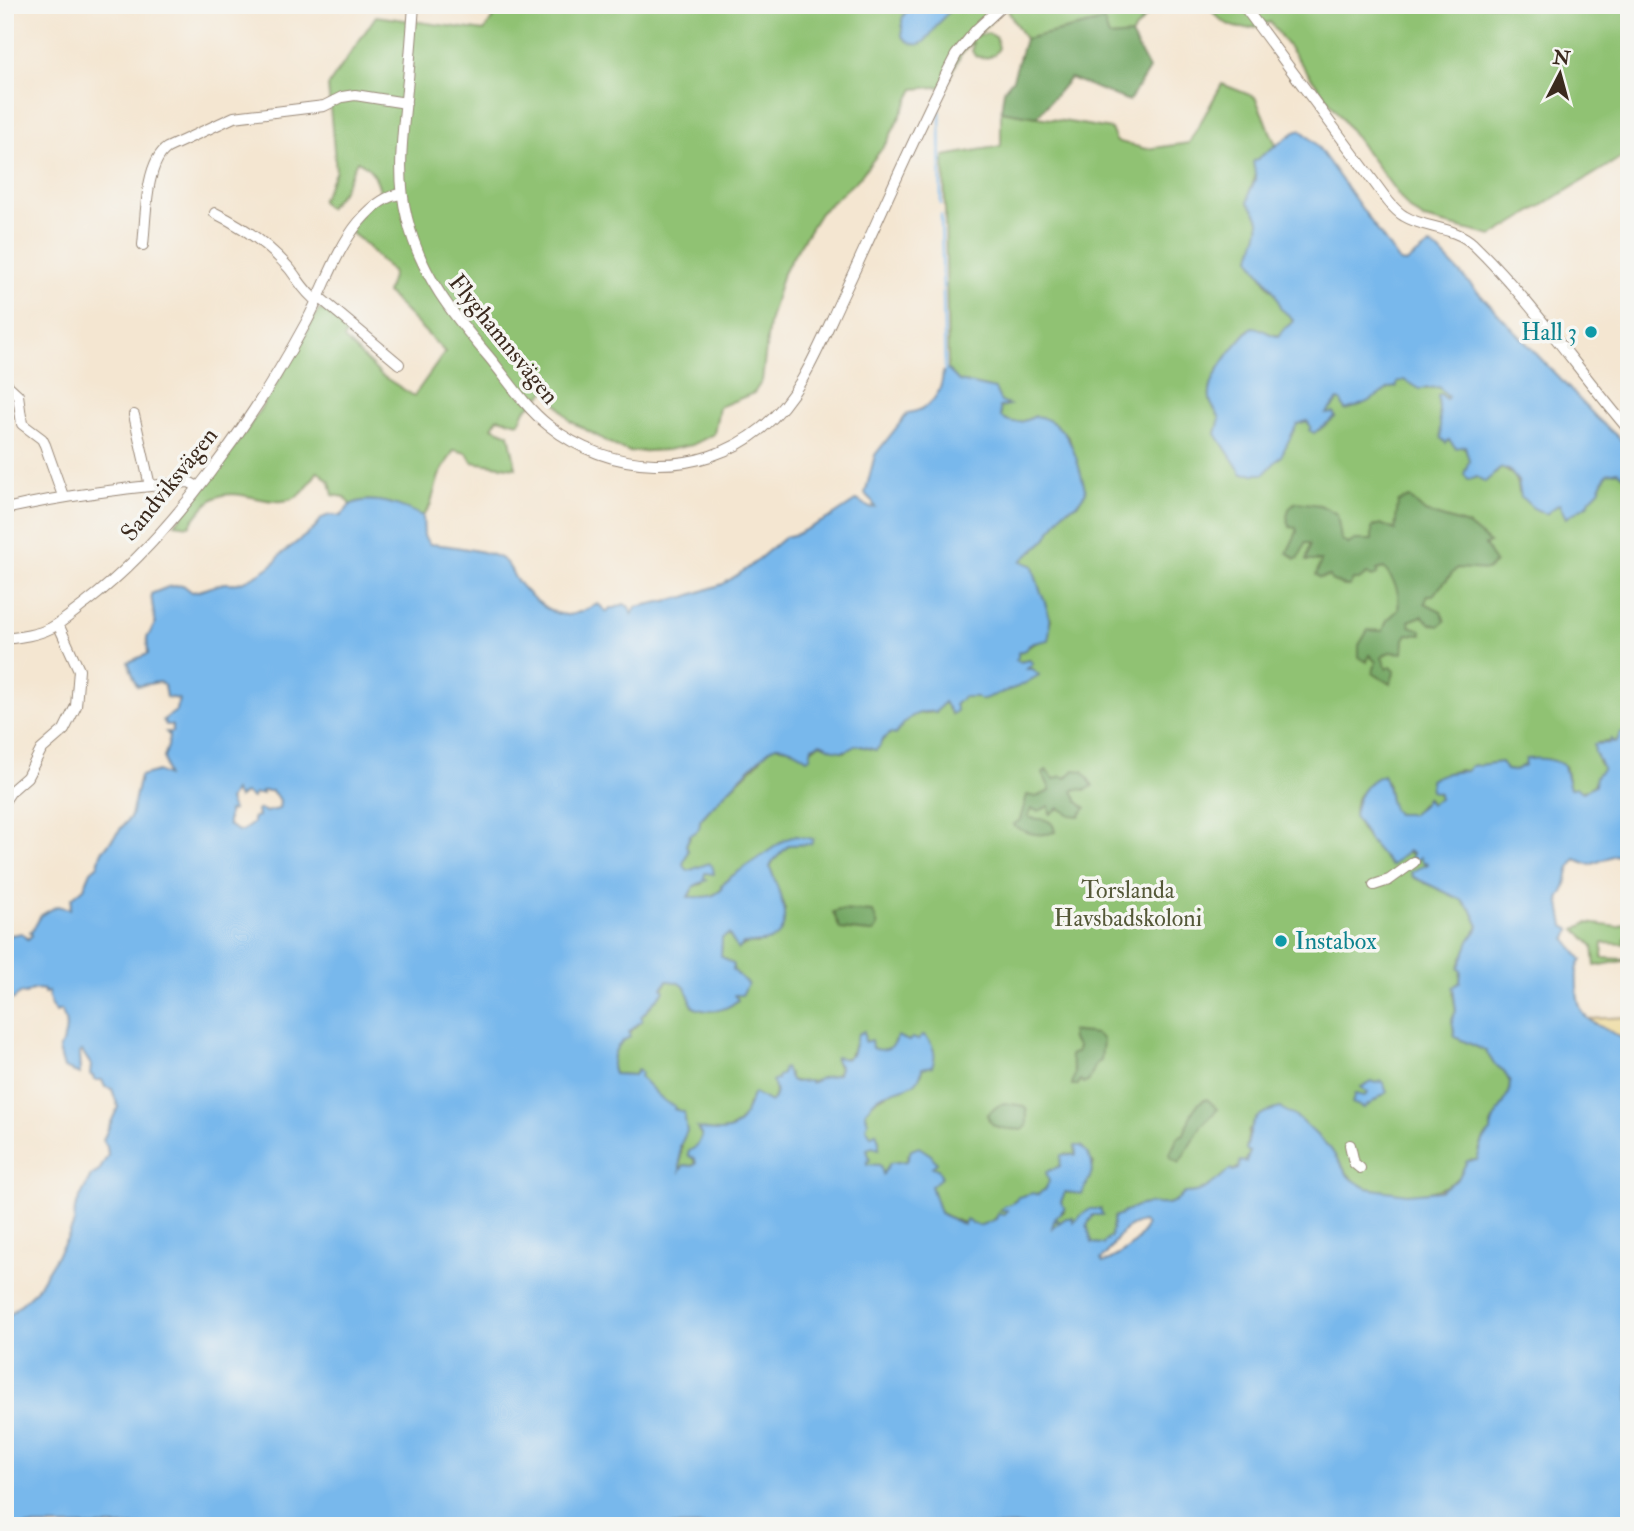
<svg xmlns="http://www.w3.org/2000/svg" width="1634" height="1531" font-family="'IM FELL Double Pica',serif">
	<rect width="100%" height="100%" fill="#f6f6f2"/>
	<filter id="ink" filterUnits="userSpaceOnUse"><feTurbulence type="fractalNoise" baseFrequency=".0143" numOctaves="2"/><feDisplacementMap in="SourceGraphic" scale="14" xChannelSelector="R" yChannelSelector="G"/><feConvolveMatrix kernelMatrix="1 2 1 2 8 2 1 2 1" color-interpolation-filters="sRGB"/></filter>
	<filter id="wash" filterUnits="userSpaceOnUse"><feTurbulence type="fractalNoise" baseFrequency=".00686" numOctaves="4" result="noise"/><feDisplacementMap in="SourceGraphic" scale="28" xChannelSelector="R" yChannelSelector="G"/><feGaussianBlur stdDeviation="1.57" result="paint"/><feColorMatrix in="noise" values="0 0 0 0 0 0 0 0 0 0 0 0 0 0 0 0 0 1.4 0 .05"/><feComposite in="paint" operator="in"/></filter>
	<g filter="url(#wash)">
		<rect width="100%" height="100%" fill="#f4e6d1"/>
		<path fill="#90c273" stroke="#667648" stroke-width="2" d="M501 5H1161L1148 14 1131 35 1109 37 1103 21 1025 39 1005 6 976 37 988 33 996 37 999 48C994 57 986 60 976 56L972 51 973 41 961 54 946 86 914 89 887 142 859 178 820 213 783 273 769 323 762 381 754 393 719 407 714 434 692 445 667 450 630 452 617 447 570 421 547 390 525 410 519 423 498 418 492 427 509 434 516 468 472 462 467 453 454 450 439 476 430 506 423 516C402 506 372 494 350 505L345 497 333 495 330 482 318 471C313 478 308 487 302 493 277 515 241 484 215 498 204 504 196 516 189 526L175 524C231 458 279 385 319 309L329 314 348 329 344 339 381 375 414 396 445 352 387 293 393 273 362 241 345 228 380 192C378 178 370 166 357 161L342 192 328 208 321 201 336 171 328 86 376 16 484 31Z
			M1207 5H1629V149L1627 154 1492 236 1424 219 1409 209 1270 22C1241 34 1225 29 1207 5Z
			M1222 84 1255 97 1276 145 1253 162 1256 175 1249 193 1251 205C1269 223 1254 239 1251 259L1270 288C1280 295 1285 310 1293 320L1280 336 1248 330C1235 347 1203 380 1211 403 1213 408 1217 413 1220 418L1216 434 1226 446 1291 436 1296 424 1307 421 1312 427 1319 430 1335 417 1325 415 1338 400H1341L1345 410C1362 406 1376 398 1389 388L1397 387V383L1404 380 1427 389 1439 386 1448 397 1446 399 1438 396 1441 438 1464 446 1477 477 1495 474 1501 468C1513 473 1518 478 1519 492L1546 514 1559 504 1566 517 1588 504 1590 499 1599 490 1607 473 1618 471 1629 480V728L1617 741 1598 743V761L1603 768C1594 787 1592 793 1570 790L1565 766 1549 759H1527L1525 765 1514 771 1506 770 1501 762 1472 766 1467 771 1459 770 1437 776 1439 799 1430 805 1427 798 1412 814H1396L1391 808 1387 781 1369 783C1366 789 1361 792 1358 797 1343 821 1378 849 1392 865L1408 851 1416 861 1420 857 1428 864 1412 872 1413 877 1462 900 1472 911 1479 926 1469 942 1458 968 1461 971 1460 982 1453 994 1456 1011 1452 1020 1455 1037 1486 1051 1494 1064 1504 1071 1510 1082 1509 1094 1491 1125V1132C1484 1136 1478 1148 1479 1157L1477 1160 1467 1161C1465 1168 1462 1176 1456 1180 1434 1197 1393 1198 1366 1188 1349 1181 1340 1163 1330 1148L1249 1129 1246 1150 1250 1152C1245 1166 1238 1168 1225 1174 1220 1177 1217 1182 1213 1186 1204 1192 1195 1193 1185 1193 1165 1212 1163 1200 1141 1205 1131 1207 1124 1214 1114 1217L1111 1236 1103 1245 1092 1243 1087 1225 1093 1215 1098 1214 1100 1209 1072 1223 1066 1218 1051 1229 1056 1216 1064 1211 1061 1202 1065 1192 1082 1193 1094 1163 1075 1149 1076 1155 1064 1154C1060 1165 1047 1193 1037 1195 1033 1196 1029 1194 1025 1195 1017 1198 1009 1206 1001 1211L1007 1210 1005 1215H999C979 1235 961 1222 940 1213L931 1186 935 1181 931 1155 926 1152 908 1155 907 1161 894 1164 883 1174 875 1166 867 1165V1149L872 1146 879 1148V1141L876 1133 871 1136 865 1127 867 1116 865 1113C877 1089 905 1095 922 1073L918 1040 909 1041 897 1037 892 1048 878 1051 872 1048 870 1043 858 1038 849 1057 835 1060 840 1071C829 1081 804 1085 791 1080L789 1074H782C774 1083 778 1093 771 1102L748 1104C741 1132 724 1134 698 1129L702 1136 692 1157 696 1164 691 1166 684 1165 680 1171C680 1149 685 1135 681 1113L661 1098 640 1077 637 1071 634 1075 614 1074C604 1052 628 1034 642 1021L641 1017 655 1001 667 981C688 979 687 993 693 1007 711 1011 723 1013 738 1000L735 995 748 984 733 970 734 965 721 956 722 938 729 934 738 949 748 943 757 944 785 910 770 867 773 861 789 845 808 844 796 836 732 876 721 886 722 889C712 899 701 898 688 898L694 886 702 884 706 865 688 872 683 864 688 851 686 845C701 810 733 788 759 761 764 755 766 749 774 746L810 751 820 743 844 752 856 745 876 750 886 735 914 714 936 712 944 702 952 714 955 705 963 697H976L982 700 1026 669 1029 660 1020 662 1015 660 1017 653 1039 641 1051 620 1034 577 1033 566 1020 561 1045 540 1064 511 1077 504 1086 492 1069 438 1054 423 1036 416C1023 422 1014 426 1001 417L1000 407 1008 405 1001 403 995 389 959 381 948 370 944 156 1001 146V111L1111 129 1116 141 1146 149 1189 143Z
			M1629 921V937L1625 938 1624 944 1603 943 1602 958 1623 959 1629 957V960L1595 966 1593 946 1576 929 1587 923 1618 927Z"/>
		<path fill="#74a865" stroke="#586942" stroke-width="2" d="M1104 21 1109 37 1131 35 1149 69 1129 101 1070 78 1037 117 1001 111 1004 90 1013 79 1025 39Z
			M1410 498 1425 512 1468 525 1490 543 1485 545 1495 563 1487 570 1457 568 1433 595H1428L1425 603 1441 611 1445 621 1439 626 1431 624 1422 616 1409 621 1410 626 1421 630 1422 635 1407 634 1404 639 1403 653 1389 652 1382 657 1386 668 1391 667 1395 671 1390 684 1373 673 1376 662 1369 655 1367 662 1359 657V645L1368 630 1383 631 1387 620 1398 610C1401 591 1394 581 1384 568L1377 570V575L1372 577 1367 574 1359 580H1353L1350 586H1344L1331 580 1330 576 1320 578 1316 575 1321 561H1306L1310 546 1309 543H1305L1299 558 1296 559 1287 553 1297 532 1296 528 1290 527C1285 518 1287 506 1297 502L1320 505 1337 514 1341 539 1348 544 1355 540H1372V527L1381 524 1395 530 1398 502Z
			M1046 770 1054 779 1061 776 1066 778 1074 770 1083 771 1093 786 1086 790 1075 789 1073 791 1078 802 1086 808 1079 816 1070 815 1059 808 1050 814 1049 806 1039 811 1031 809 1028 816 1031 818C1043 820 1053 818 1055 832 1041 837 1025 834 1013 825L1020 820 1027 795 1036 797 1050 791C1050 784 1044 780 1043 773Z
			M839 910 873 912 878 926 874 932H870L840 929 833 912Z
			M1071 1031C1082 1034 1096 1030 1103 1040L1101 1061 1096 1064 1088 1082 1083 1083 1080 1080 1078 1085H1072L1075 1073 1070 1055 1077 1052 1078 1046 1072 1040Z
			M1207 1099 1218 1109 1202 1125 1179 1163 1169 1156 1178 1137 1184 1134C1189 1121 1192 1103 1207 1099Z
			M1004 1103 1024 1106 1027 1110V1126L1022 1130C1008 1128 992 1132 987 1115L996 1107Z"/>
		<path fill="#eeda9e" stroke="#94825e" stroke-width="2" d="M1629 1017V1044L1588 1019Z"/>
		<path fill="#78b8ec" stroke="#5a7185" stroke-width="2" fill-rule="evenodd" d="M912 5H950C950 14 947 13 942 19 930 32 923 58 902 36 903 16 898 21 912 5Z
			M1301 130 1315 143 1400 262 1406 263 1430 245 1437 249 1597 418 1629 447V480L1618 471 1607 473 1599 490 1590 499 1588 504 1566 518 1559 504 1546 514 1533 508 1521 497 1518 481 1509 470 1501 468 1485 482 1477 477 1468 480 1464 474 1469 461 1465 446 1456 448 1449 440 1446 443 1441 438 1438 396 1441 394 1446 399 1448 397 1439 387 1420 389 1404 380 1397 383V387L1389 388C1376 398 1362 406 1345 410L1341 401 1338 400 1326 414 1334 413 1335 417 1314 433 1309 430 1311 427 1307 421 1297 424 1281 456 1264 474H1242L1216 434 1220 418C1217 413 1213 408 1211 403 1203 381 1237 342 1252 327 1262 327 1269 336 1279 336L1285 328 1292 323 1293 319 1280 308C1277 289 1260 276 1251 259 1254 234 1270 226 1248 203L1249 193 1256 179 1253 162 1295 132Z
			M948 370 959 381 995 389 1001 402 1009 405 1000 407 1001 417C1014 426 1023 422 1036 416 1073 423 1077 463 1086 492L1077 504 1064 511 1045 540 1021 561 1033 566C1037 591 1056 614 1048 640L1030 644 1027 649 1018 653V657L1016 660 1020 662 1029 660 1033 663 1027 669H1033L1039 675 1020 686 981 700 976 697H963L955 705 957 711 952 714 944 702 936 712C915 710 907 718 895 735L891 733 881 741 880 746 876 750 856 745C841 756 838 750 820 743L812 747 810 757 807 759C798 753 788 745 776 746 769 746 709 810 700 820 700 829 698 832 690 835L686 845 688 851 683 864 688 871 709 863 713 868 714 874 705 873 704 878 707 880 694 886 688 897C701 897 712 899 722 889L721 886 732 876 786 839 796 836 813 839 811 844 789 845 773 861 770 867C776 885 795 922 776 937 766 944 753 942 743 944L738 950 729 934 722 938 721 956 734 965 733 970 748 984 742 995H735L738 1000C724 1012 710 1014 693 1007 686 990 688 982 667 981L662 988 664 991 641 1017 642 1020 629 1032 630 1037C616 1043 608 1060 614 1074L634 1075 638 1070 641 1073 640 1077C651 1086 662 1103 675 1106L674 1109 684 1112 687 1131 680 1146V1171L684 1165 692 1166 696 1164 695 1159 689 1156 688 1152 697 1146 702 1136 697 1128C741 1138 739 1124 754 1093L771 1102C777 1095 777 1089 772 1081L777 1080V1077L782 1074 783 1069 785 1068 791 1080 795 1082 809 1081 811 1083 821 1078 838 1074 840 1068 835 1060 836 1057 846 1059 852 1055 858 1034 864 1031 865 1042 871 1040 872 1048C882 1052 896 1049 897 1036L909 1041 912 1038 918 1040 924 1035C933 1044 938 1054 932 1066L922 1068C921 1088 899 1089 884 1094 877 1097 869 1105 865 1113L868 1122 866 1127 871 1136 876 1132 879 1141V1149L872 1147 867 1149 870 1160 867 1161V1164L880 1165 883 1174 890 1163 907 1161 911 1150 919 1147 931 1155 937 1163 932 1167 938 1169 942 1177 931 1186 940 1213 963 1225 966 1220 979 1226 996 1219 998 1214 1005 1215 1007 1210 1000 1211 1004 1206 1015 1202 1018 1197 1033 1193 1038 1195 1042 1191 1045 1190 1049 1182 1046 1172 1060 1166 1061 1155H1076L1075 1146H1081C1099 1163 1093 1173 1082 1194L1065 1192 1061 1202 1065 1208 1055 1218 1059 1221H1054L1052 1228 1066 1218H1073V1222L1090 1209H1100L1103 1215H1093L1087 1225 1092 1243 1103 1244 1111 1236 1114 1217C1124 1214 1131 1207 1141 1205 1163 1200 1165 1212 1185 1193 1207 1193 1214 1181 1231 1169L1233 1171 1238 1169 1240 1161 1246 1162 1250 1152 1246 1150C1253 1123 1249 1114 1281 1108L1302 1121 1330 1148 1349 1177 1366 1188 1407 1194 1440 1191 1458 1179 1467 1161 1477 1160C1481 1150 1481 1138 1491 1132 1490 1118 1504 1108 1507 1095L1509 1094 1510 1082 1504 1071 1494 1064 1486 1051 1455 1037 1452 1020 1456 1011 1453 987 1460 982 1461 971 1458 968C1463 959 1465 951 1469 941 1472 935 1476 933 1479 926L1472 911 1462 900 1413 877 1411 872 1428 864 1426 862 1424 863 1420 857 1416 861 1411 858 1413 854 1408 851 1391 866 1370 841 1354 816C1356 798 1365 781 1383 775 1391 788 1386 802 1397 814H1412L1423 804 1426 798 1430 804 1439 799V793L1431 791 1430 780C1442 772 1455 772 1467 771L1471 766 1501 762 1506 770 1514 771 1525 765 1526 759C1540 758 1553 758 1564 766L1570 789 1576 787 1583 792 1595 785 1596 776 1603 768 1595 753 1594 744 1609 743 1611 739 1613 742 1617 741 1620 733H1624L1629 728V859L1615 855 1590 865 1576 859C1564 871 1571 883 1559 899L1564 926 1571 930 1566 939 1582 960C1575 968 1577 976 1577 986 1577 1030 1603 1021 1629 1044V1526H5V1319L36 1290 68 1237 74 1223 75 1208 91 1176 99 1171 108 1155 107 1147 103 1140 118 1107 112 1089 105 1087 102 1080H94L93 1076 90 1075 91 1065 82 1051 79 1053 80 1074 64 1068 59 1050C66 1036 69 1025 61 1010L56 1012 51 1006 48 992 44 993V990C36 988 31 989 26 994L20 993 14 999 5 1000V936L22 933 28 939 32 935 30 932C34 928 38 922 40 916L57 906 70 909 72 898 84 888 91 871 98 865 101 853 131 816 140 776 158 771 167 776 164 757 168 746 169 735 166 732H172V725H166L163 720 176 711 179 699 166 697 164 685 159 682 137 686 128 662 148 654 147 638 155 624 151 594 168 587 183 585 192 592C203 591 210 587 220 584 226 582 232 584 238 583 249 580 276 566 280 555L314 529 322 518 329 515 341 516 350 505C372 494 402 506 423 516L424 536 429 544C445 545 491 551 503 560 510 565 511 571 515 578 526 593 548 615 567 615 576 615 589 608 598 604L607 612 610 608H615L624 604 629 607 632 615 636 607 685 597 723 584 748 568 785 537 797 534 831 517 857 500 870 508 875 507 872 501 865 494 875 455 908 413C930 410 942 394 943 372ZM234 791 238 798 245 793 252 798 255 794H262L261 791H272L280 800 279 809 266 812 260 809 257 811 258 816 253 818V823C240 833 242 834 228 825V811L233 810 229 800ZM1143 1222 1146 1226C1138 1245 1120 1255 1103 1263L1101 1260C1117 1244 1118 1227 1143 1222Z
			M1372 1081 1376 1083 1382 1081 1387 1092 1364 1108 1352 1103 1355 1094 1365 1096 1368 1093 1361 1087Z"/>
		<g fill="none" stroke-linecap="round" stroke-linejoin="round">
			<path stroke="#78b8ec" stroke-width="2.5" d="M940 111 941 204
				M941 215 945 371"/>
		</g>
	</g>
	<g filter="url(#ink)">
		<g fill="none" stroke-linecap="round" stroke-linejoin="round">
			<g stroke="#988878" stroke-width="12">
				<path id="minor" d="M414 5C412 33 410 61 407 89 403 132 396 176 407 218 420 274 453 315 489 357 508 380 525 407 548 425 609 474 699 479 762 428 803 394 821 341 843 295 881 215 915 133 956 55L976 30 1003 5
					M1243 5 1388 201C1393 207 1397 212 1404 216 1425 229 1453 226 1473 244 1531 300 1577 369 1629 430
					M215 213C244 227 267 243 289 268 298 279 305 293 317 301
					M143 245C146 219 145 163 167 148L234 117 324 106 342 97 355 95 406 103
					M319 297 399 364
					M5 383 18 395 22 424 42 439 45 445 63 496
					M134 415 150 486
					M5 509C66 495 127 488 189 482L198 487
					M5 639C21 637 37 635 51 628 64 621 75 611 86 603 173 536 255 417 307 321 324 289 336 250 359 222 370 209 385 195 402 194
					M5 800 11 791 27 777 41 750 64 730 76 706 79 670 58 624
					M1374 885 1389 880 1414 862
					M1350 1145 1354 1163 1360 1168"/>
			</g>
			<use href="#minor" stroke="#fff" stroke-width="10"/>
		</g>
	</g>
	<g fill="#0f9aa8" stroke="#f6f6f2" stroke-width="2.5">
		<circle cx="1591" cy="332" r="7"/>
		<circle cx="1281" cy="941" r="7"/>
	</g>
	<g text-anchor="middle" stroke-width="7" stroke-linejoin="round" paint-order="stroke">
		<g font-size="24" fill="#0d838f" stroke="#f6f6f2" text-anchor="end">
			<text x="1577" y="340">Hall 3</text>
			<text x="1295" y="949" text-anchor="start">Instabox</text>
		</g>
		<g font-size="24" fill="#3b2a1e" stroke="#f6f6f2">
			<text transform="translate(504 339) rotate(51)" y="8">Flyghamnsvägen</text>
			<text transform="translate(169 484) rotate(-51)" y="8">Sandviksvägen</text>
		</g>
		<g font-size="24" fill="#545838" stroke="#f6f6f2">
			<text x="1128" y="898">Torslanda<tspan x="1128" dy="28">Havsbadskoloni</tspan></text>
		</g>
	</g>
	<rect width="1634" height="1531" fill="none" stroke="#f6f6f2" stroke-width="28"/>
	<g transform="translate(1560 74) rotate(6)" stroke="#f6f6f2" stroke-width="5" paint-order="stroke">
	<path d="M0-5L12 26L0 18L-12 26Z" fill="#3b2a1e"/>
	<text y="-10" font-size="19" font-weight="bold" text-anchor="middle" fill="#3b2a1e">N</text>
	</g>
</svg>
